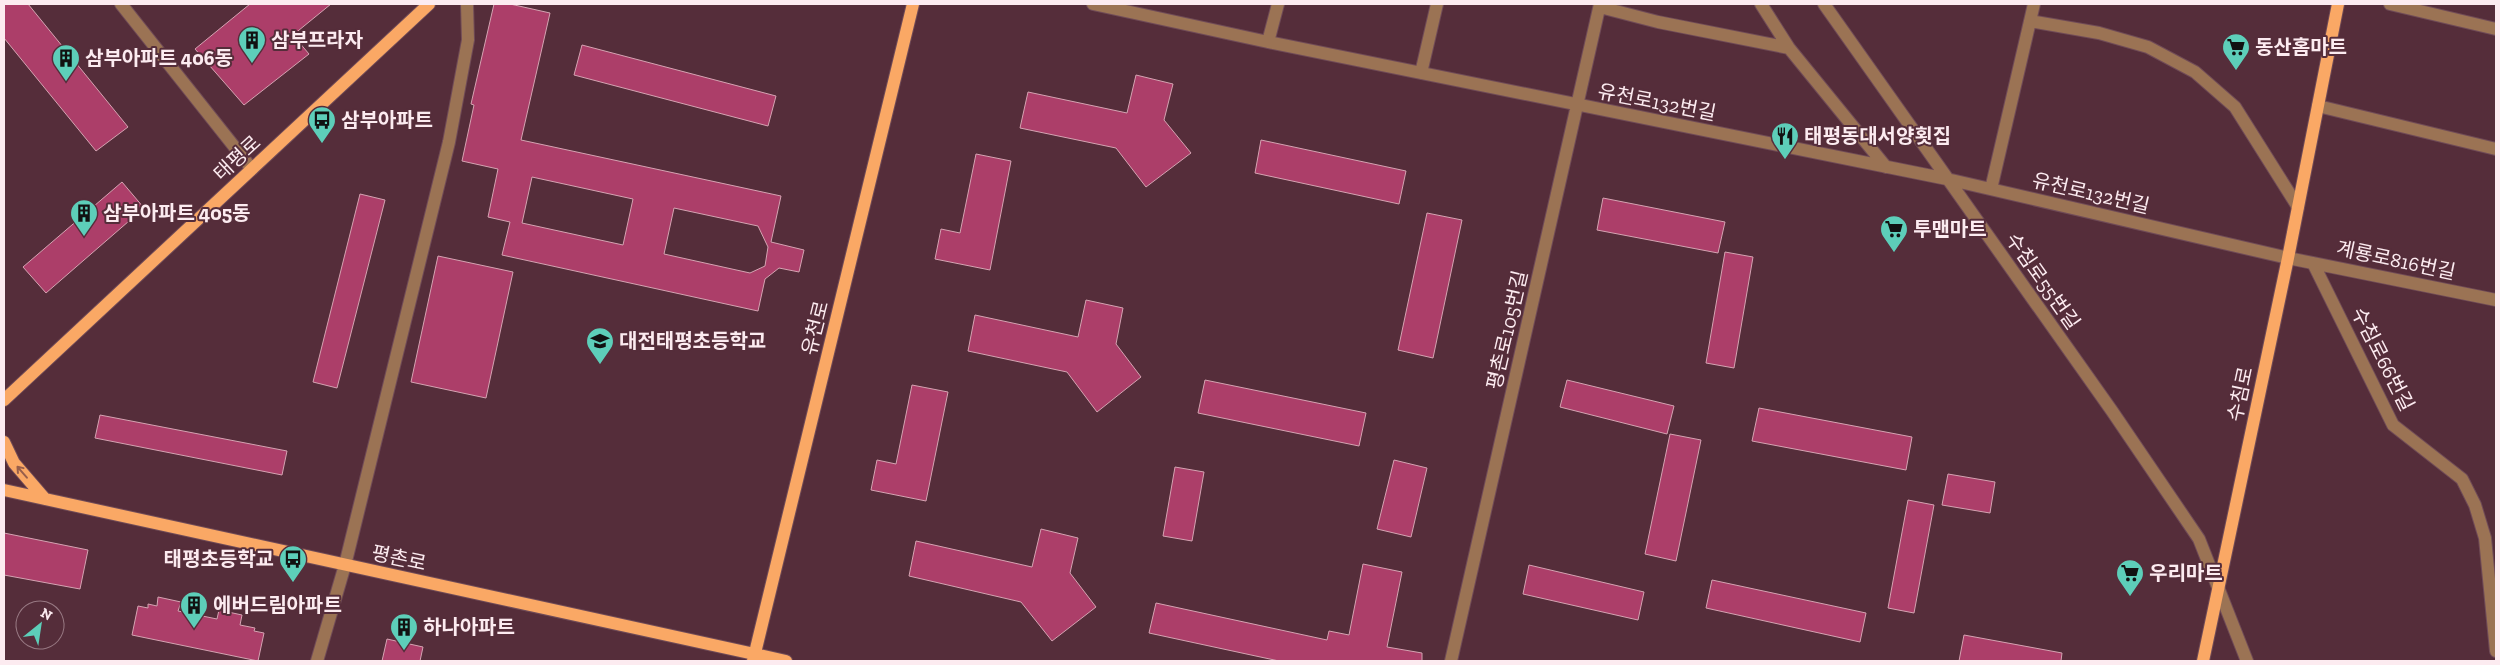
<svg xmlns="http://www.w3.org/2000/svg" width="2500" height="665" font-family="'Zilla Slab','Noto Sans KR',serif">
	<rect width="100%" height="100%" fill="#552d3a"/>
	<path fill="#ac3e69" stroke="#d5a3b2" fill-rule="evenodd" d="M4 4H28L128 127 96 151 4 38Z
		M250 4H331L293 35 309 54 244 105 195 49Z
		M494 4H510L550 13 521 140 781 196 771 242 804 250 799 272 779 268 765 279 758 311 502 255 510 222 488 217 498 169 462 161 474 105 471 104ZM532 177 633 199 623 245 522 223ZM674 208 758 226 768 247 765 266 750 273 664 254Z
		M582 45 776 96 768 126 574 75Z
		M1136 75 1173 84 1164 120 1191 153 1146 187 1116 148 1020 128 1028 92 1127 113Z
		M1261 140 1406 171 1399 204 1255 173Z
		M976 154 1011 161 990 270 935 259 941 229 960 233Z
		M122 182 144 208 46 293 23 267Z
		M360 194 385 200 337 388 313 382Z
		M1603 198 1725 222 1718 253 1597 230Z
		M1427 213 1462 220 1433 358 1398 350Z
		M1725 252 1753 257 1734 368 1706 363Z
		M438 256 513 272 486 398 411 382Z
		M1086 300 1123 308 1116 344 1141 377 1097 412 1067 372 968 351 975 315 1078 337Z
		M1205 380 1366 413 1359 446 1198 413Z
		M1567 380 1674 406 1667 434 1560 407Z
		M912 385 948 392 926 501 871 490 877 460 896 464Z
		M1759 408 1912 437 1906 470 1752 441Z
		M100 415 287 451 282 475 95 438Z
		M1670 434 1701 440 1676 561 1645 554Z
		M1394 460 1427 468 1411 537 1377 529Z
		M1175 467 1204 472 1192 541 1163 536Z
		M1948 474 1995 482 1990 513 1942 505Z
		M1908 500 1934 505 1914 613 1888 608Z
		M1041 529 1078 538 1070 573 1096 607 1052 641 1021 602 909 576 916 541 1032 567Z
		M4 533 88 550 80 589 4 575Z
		M1363 564 1402 572 1387 647 1422 653V661H1279L1149 633 1156 603 1327 640 1329 631 1349 635Z
		M1529 565 1644 592 1638 620 1523 594Z
		M1712 580 1866 613 1860 642 1706 608Z
		M158 597 181 602 178 611 217 619 219 610 242 615 240 625 255 628 254 631 264 633 258 661 132 635 138 606 148 608V604L157 606Z
		M1964 635 2062 653 2061 661H1959Z
		M387 639 423 647 420 661H382Z"/>
	<g fill="none" stroke-linecap="round" stroke-linejoin="round">
		<g stroke="#704b57" stroke-width="14">
			<path id="minor" d="M121 4 252 169
				M1093 4 1268 42 1947 179 2288 258 2496 300
				M1761 4 1789 48 1886 167
				M1824 4 2112 411 2199 539 2247 661
				M2390 4 2496 29
				M1600 7 1658 22 1789 48
				M2030 21 2099 33 2148 47 2195 72 2235 107 2298 207
				M1268 42 1278 4
				M1421 73 1437 4
				M2318 106 2496 149
				M1991 189 2034 4
				M2313 263 2393 425 2462 479 2475 505 2485 538 2496 651
				M317 661 345 565 449 142 468 40 467 4
				M1451 661 1600 4"/>
		</g>
		<g stroke="#704b57" stroke-width="14">
			<path id="major" d="M4 400 429 4
				M4 442 14 463 45 499
				M4 490 786 661
				M753 661 913 4
				M2203 661 2288 258 2338 4"/>
		</g>
		<use href="#minor" stroke="#9b7354" stroke-width="12"/>
		<use href="#major" stroke="#faa865" stroke-width="12"/>
	</g>
	<defs><path id="oneway-shaft" d="M-6 0H5M1.5-3L5.5 0L1.5 3" fill="none" stroke-width="1.6" stroke-linecap="round" stroke-linejoin="round" transform="scale(1.25)"/></defs>
	<use stroke="#975e4b" href="#oneway-shaft" transform="translate(22 472) rotate(-131)"/>
	<defs>
		<g id="building-pin" transform="scale(1.4375)"><path d="M0 17L-7.5 6A9.5 9.5 0 1 1 7.5 6Z" fill="#5dceb9" stroke="#552d3a"/><path d="M-4-6H4V6H1V3H-1V6H-4ZM-2.5-4.3h1.7v1.8h-1.7ZM.8-4.3h1.7v1.8H.8ZM-2.5-1h1.7V.8h-1.7ZM.8-1h1.7V.8H.8Z" fill="#111"/></g>
		<g id="supermarket-pin" transform="scale(1.4375)"><path d="M0 17L-7.5 6A9.5 9.5 0 1 1 7.5 6Z" fill="#5dceb9" stroke="#552d3a"/><path d="M-6-5.5h2.5l.6 2H6L4.5 2H-2.5L-4.4-4H-6ZM-1.5 3.2a1.3 1.3 0 1 0 .1 0ZM3 3.2a1.3 1.3 0 1 0 .1 0Z" fill="#111"/></g>
		<g id="bus-pin" transform="scale(1.4375)"><path d="M0 17L-7.5 6A9.5 9.5 0 1 1 7.5 6Z" fill="#5dceb9" stroke="#552d3a"/><path d="M-5-6H5V4H4V6H2V4H-2V6H-4V4H-5ZM-3.5-4V0h7V-4ZM-3.5 1.2v1.5H-2V1.2ZM2 1.2v1.5H3.5V1.2Z" fill="#111"/></g>
		<g id="restaurant-pin" transform="scale(1.4375)"><path d="M0 17L-7.5 6A9.5 9.5 0 1 1 7.5 6Z" fill="#5dceb9" stroke="#552d3a"/><path d="M-5-6h1v4h1v-4h1v4h1v-4h1v5L-1.5 .5V6h-2V.5L-5-1ZM5-6V6H3V1.5H1.5Q1.5-4 5-6Z" fill="#111"/></g>
		<g id="school-pin" transform="scale(1.4375)"><path d="M0 17L-7.5 6A9.5 9.5 0 1 1 7.5 6Z" fill="#5dceb9" stroke="#552d3a"/><path d="M0-5L7-2L0 1L-7-2ZM-4 1L0 2.5L4 1V4Q0 6-4 4Z" fill="#111"/></g>
	</defs>
	<g fill-rule="evenodd">
		<use href="#building-pin" x="252" y="40"/>
		<use href="#supermarket-pin" x="2236" y="47"/>
		<use href="#building-pin" x="66" y="58"/>
		<use href="#bus-pin" x="322" y="120"/>
		<use href="#restaurant-pin" x="1785" y="136"/>
		<use href="#building-pin" x="84" y="213"/>
		<use href="#supermarket-pin" x="1894" y="229"/>
		<use href="#school-pin" x="600" y="341"/>
		<use href="#bus-pin" x="293" y="559"/>
		<use href="#supermarket-pin" x="2130" y="573"/>
		<use href="#building-pin" x="194" y="605"/>
		<use href="#building-pin" x="404" y="627"/>
	</g>
	<g text-anchor="middle" stroke-width="4" stroke-linejoin="round" paint-order="stroke">
		<g font-size="20" font-weight="bold" fill="#fcebf0" stroke="#552d3a" text-anchor="start">
			<text x="271" y="47">삼부프라자</text>
			<text x="2255" y="54">동산홈마트</text>
			<text x="85" y="65">삼부아파트 406동</text>
			<text x="341" y="127">삼부아파트</text>
			<text x="1804" y="143">태평동대서양횟집</text>
			<text x="103" y="220">삼부아파트 405동</text>
			<text x="1913" y="236">투맨마트</text>
			<text x="619" y="348">대전태평초등학교</text>
			<text x="274" y="566" text-anchor="end">태평초등학교</text>
			<text x="2149" y="580">우리마트</text>
			<text x="213" y="612">에버드림아파트</text>
			<text x="423" y="634">하나아파트</text>
		</g>
		<g font-size="20" fill="#fcebf0" stroke="#552d3a">
			<text transform="translate(1657 102) rotate(11)" y="7">유천로132번길</text>
			<text transform="translate(237 158) rotate(-43)" y="7">태평로</text>
			<text transform="translate(2091 193) rotate(13)" y="7">유천로132번길</text>
			<text transform="translate(2396 260) rotate(12)" y="7">계룡로816번길</text>
			<text transform="translate(2043 281) rotate(55)" y="7">수침로55번길</text>
			<text transform="translate(815 328) rotate(-76)" y="7">유천로</text>
			<text transform="translate(1507 330) rotate(-77)" y="7">평촌로105번길</text>
			<text transform="translate(2383 359) rotate(63)" y="7">수침로66번길</text>
			<text transform="translate(2240 394) rotate(-78)" y="7">수침로</text>
			<text transform="translate(399 558) rotate(12)" y="7">평촌로</text>
		</g>
	</g>
	<rect width="2500" height="665" fill="none" stroke="#fcebf0" stroke-width="10"/>
	<g transform="translate(40 625) rotate(30)"><circle r="24" fill="#552d3a" stroke="#987983"/>
	<path d="M0-4L9 19L0 12L-9 19Z" fill="#5dceb9"/>
	<text y="-8" font-size="14" font-weight="bold" text-anchor="middle" fill="#fcebf0">N</text>
	</g>
</svg>
